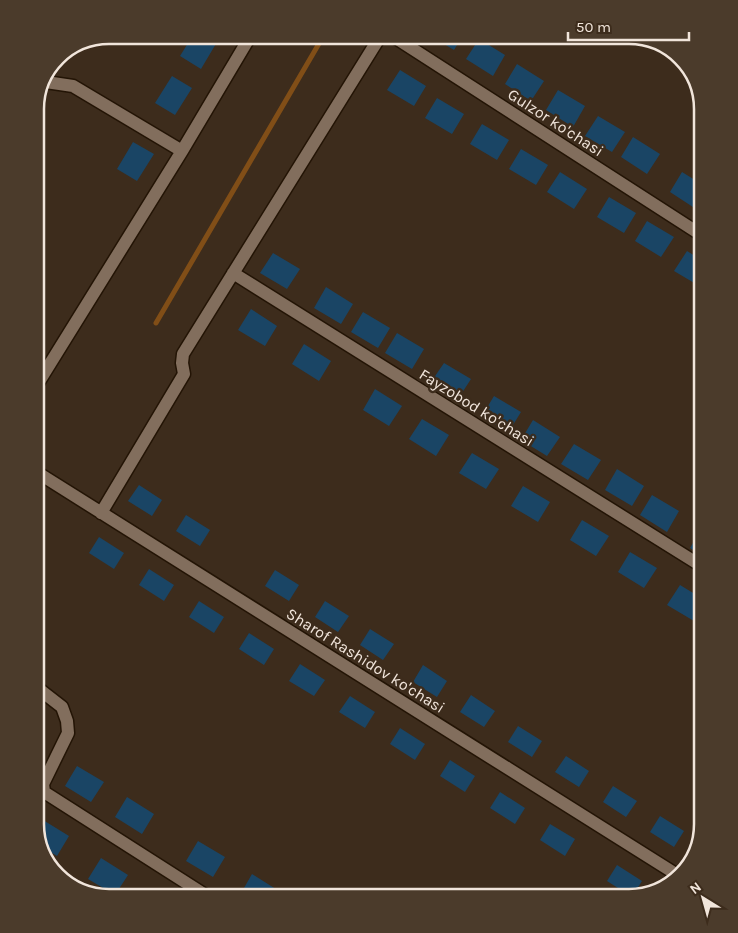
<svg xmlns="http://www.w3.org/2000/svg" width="738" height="933" font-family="Karla,sans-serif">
	<rect width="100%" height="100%" fill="#3d2c1c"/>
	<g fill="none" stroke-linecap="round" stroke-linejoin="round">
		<path stroke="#814e17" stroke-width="5" d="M156 323 324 35"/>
	</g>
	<path fill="#1a4565" d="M193 35H206L217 42 201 69 180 56Z
		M429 35H463L454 50Z
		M479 39 505 55 493 76 466 59Z
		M517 64 544 81 531 101 505 84Z
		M400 70 426 86 414 106 387 90Z
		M172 76 192 88 175 115 155 103Z
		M558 90 585 106 573 127 546 110Z
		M437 98 464 114 452 134 425 118Z
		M598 116 625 132 612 152 585 136Z
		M482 124 509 140 497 160 470 144Z
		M633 137 660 154 647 174 621 157Z
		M133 142 154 154 137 181 117 169Z
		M521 149 548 165 536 185 509 169Z
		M560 172 587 189 574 209 547 192Z
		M682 172 703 185V198L696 209 670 192Z
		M609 197 636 213 624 233 597 217Z
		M647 221 674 237 661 257 635 241Z
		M687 251 703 261V284L701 287 674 271Z
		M273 253 300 269 287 289 260 273Z
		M326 287 353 304 341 324 314 308Z
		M251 309 277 326 265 346 238 330Z
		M363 312 390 328 378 348 351 332Z
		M397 333 424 349 412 369 385 353Z
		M304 344 331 361 319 381 292 364Z
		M444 363 471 379 458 399 431 382Z
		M375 389 402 406 389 426 363 410Z
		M494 396 521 412 508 433 482 416Z
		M422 419 449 435 436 456 409 439Z
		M533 420 560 437 547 456 521 440Z
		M574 444 601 460 588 480 561 464Z
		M472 453 499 469 486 489 459 473Z
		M617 469 644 486 632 506 605 490Z
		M139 485 162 500 152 516 128 501Z
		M523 486 550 502 538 522 511 506Z
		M652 495 679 511 667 532 640 515Z
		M186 515 210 530 200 546 176 531Z
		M582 520 609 536 596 556 570 540Z
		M703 526V556L690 548Z
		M99 537 124 553 114 569 89 553Z
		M630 552 657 568 644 588 618 572Z
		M149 569 174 585 164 601 139 585Z
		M275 570 299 585 289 601 265 586Z
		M680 585 703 599V606L694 621 667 605Z
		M199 601 224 617 214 633 189 617Z
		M325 601 349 616 338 632 315 617Z
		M370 629 394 644 383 660 360 645Z
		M249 633 274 649 264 665 239 649Z
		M300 664 325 680 314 696 289 681Z
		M423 665 447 681 437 697 413 682Z
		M471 695 495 711 484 727 460 712Z
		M350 696 375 712 365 728 339 712Z
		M518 726 542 741 532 757 508 742Z
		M400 728 425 744 415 760 390 744Z
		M566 756 589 771 579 787 555 772Z
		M450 760 475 776 465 792 440 776Z
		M77 766 104 782 91 802 65 786Z
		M613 786 637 801 626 817 603 802Z
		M500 792 525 808 515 824 490 808Z
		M127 797 154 814 142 834 115 817Z
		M660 816 684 831 674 847 650 832Z
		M43 820 69 836 57 856 42 847 37 829Z
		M550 824 575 839 565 856 540 840Z
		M198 841 225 857 213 877 186 861Z
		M101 858 128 875 115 895 88 879Z
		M617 865 642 881 632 897 607 881Z
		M252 874 279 891 275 898H245L240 895Z"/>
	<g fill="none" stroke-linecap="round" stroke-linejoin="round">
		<g stroke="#231405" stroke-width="15">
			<path id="minor" d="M391 35 703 236
				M46 82 73 86 182 151
				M233 273 703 567
				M35 388 182 151 251 35
				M35 471 679 876
				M101 513 184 374 182 363 183 354 381 35
				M35 686 62 707 67 721 68 733 43 784 44 792 210 898"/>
		</g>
		<use href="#minor" stroke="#826e5d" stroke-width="12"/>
	</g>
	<g text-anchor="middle" stroke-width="5" stroke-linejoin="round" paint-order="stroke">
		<g font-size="16" fill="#f1e5db" stroke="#3d2c1c">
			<text transform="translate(556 122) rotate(33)" y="6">Gulzor ko'chasi</text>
			<text transform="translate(477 407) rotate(32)" y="6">Fayzobod ko'chasi</text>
			<text transform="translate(366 660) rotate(32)" y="6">Sharof Rashidov ko'chasi</text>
		</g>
	</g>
	<path d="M0 0H738V933H0ZM109 44H629A65 65 0 0 1 694 109V824A65 65 0 0 1 629 889H109A65 65 0 0 1 44 824V109A65 65 0 0 1 109 44Z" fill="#4b3b2b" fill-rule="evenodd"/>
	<path fill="none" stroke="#f1e5db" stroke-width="2.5" d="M109 44H629A65 65 0 0 1 694 109V824A65 65 0 0 1 629 889H109A65 65 0 0 1 44 824V109A65 65 0 0 1 109 44Z"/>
	<g transform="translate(703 898) rotate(323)" stroke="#3d2c1c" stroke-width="4" paint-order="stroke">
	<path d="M0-4L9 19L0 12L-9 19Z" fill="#f1e5db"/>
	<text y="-8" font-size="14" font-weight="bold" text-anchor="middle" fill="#f1e5db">N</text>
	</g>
	<path d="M568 32v8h121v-8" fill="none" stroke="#f1e5db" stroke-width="2.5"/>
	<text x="576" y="32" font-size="15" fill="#f1e5db" stroke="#3d2c1c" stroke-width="4" paint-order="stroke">50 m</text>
</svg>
